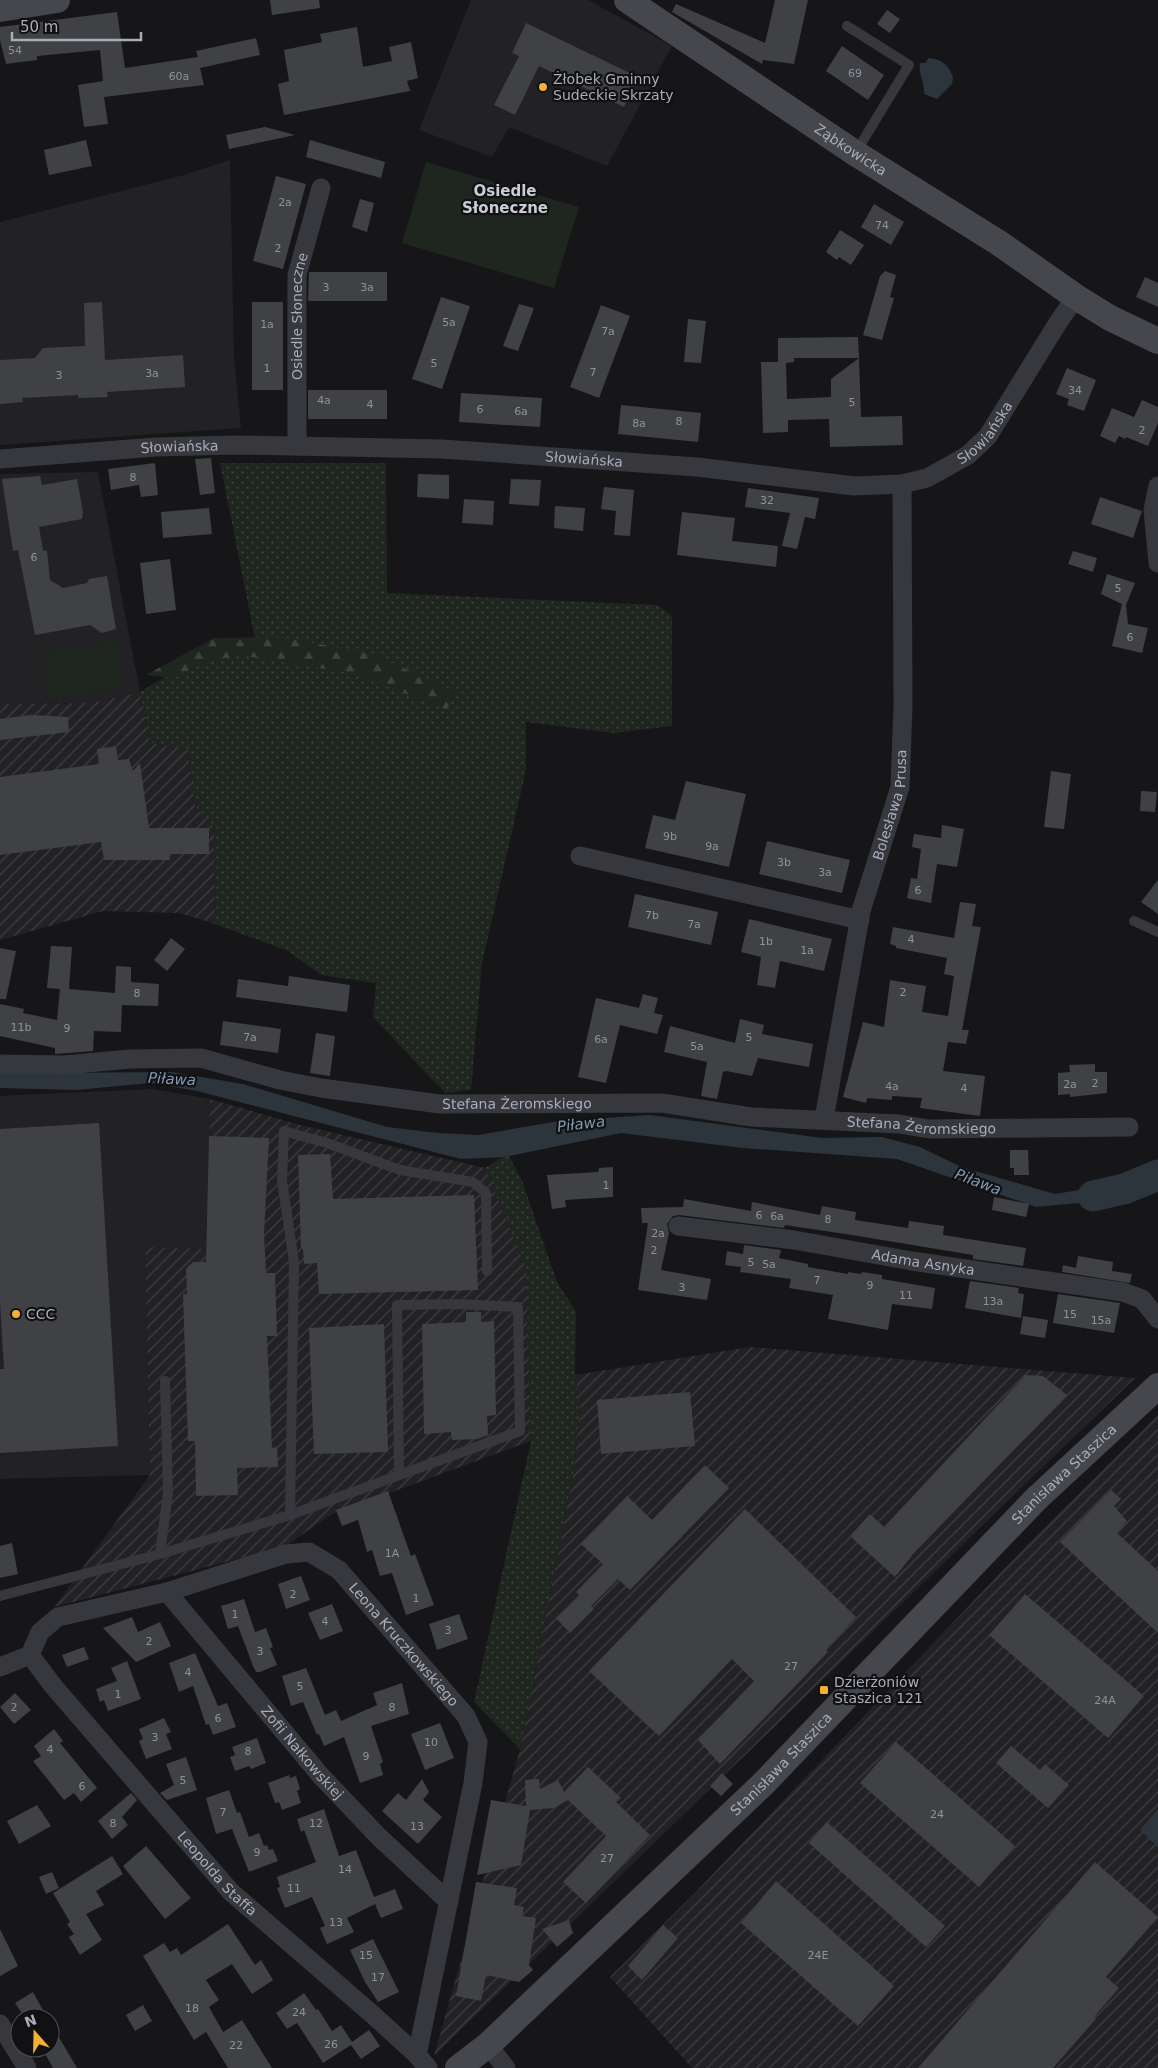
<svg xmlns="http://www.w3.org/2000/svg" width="1158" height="2068" font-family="'DejaVu Sans',sans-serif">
	<defs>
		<pattern id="industrial-furrows" width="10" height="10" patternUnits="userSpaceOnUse" patternTransform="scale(1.25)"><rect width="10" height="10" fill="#222225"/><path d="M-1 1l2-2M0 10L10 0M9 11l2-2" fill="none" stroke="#3f3f43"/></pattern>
		<pattern id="grass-dots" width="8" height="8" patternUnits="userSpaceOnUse" patternTransform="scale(1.25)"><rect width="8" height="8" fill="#1e261f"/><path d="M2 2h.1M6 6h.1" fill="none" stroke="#3c433d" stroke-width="1.8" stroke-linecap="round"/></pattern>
		<pattern id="forest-firs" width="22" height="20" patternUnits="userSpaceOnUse" patternTransform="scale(1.25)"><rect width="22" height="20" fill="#1e261f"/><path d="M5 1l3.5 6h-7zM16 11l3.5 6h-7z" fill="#3c433d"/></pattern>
	</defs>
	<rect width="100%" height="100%" fill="#161618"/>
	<path fill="#222225" d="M471 0H588L672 46 607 166 509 127 492 157 419 130Z
		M230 160 234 358 241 428 0 445V222L184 175Z
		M98 472 140 692 91 703 0 704V474Z
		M153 1089 210 1099 206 1250 145 1248 150 1475 0 1479V1096Z"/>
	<path fill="url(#industrial-furrows)" d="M140 692 150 742 188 750 194 804 214 827 215 924 179 913 103 911 0 940V704L91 703Z
		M210 1099 300 1125 485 1168 526 1267 531 1441 332 1514 284 1547 54 1607 150 1475 145 1247 206 1249Z
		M750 1347 1135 1378 434 2056 520 1749 574 1471 580 1407 575 1375Z
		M1158 1415V2068H692L610 1977 694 1894 1026 1546Z"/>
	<path fill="url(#grass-dots)" d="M220 463H386L387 593 657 605 672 616V726L614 733 526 722V770L482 963 471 1090 445 1093 373 1017 376 983 321 975 288 951 215 924 214 827 194 804 188 750 150 742 140 692 204 653 257 649Z
		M508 1154 522 1181 557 1282 576 1311 575 1375 580 1407 574 1470 520 1749 474 1702 531 1441 526 1267 485 1168Z"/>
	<path fill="url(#forest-firs)" d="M281 637 373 654 454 691 447 710 355 674 240 655 210 661 170 678 146 675 214 638Z"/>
	<path fill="#1e261f" d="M426 162 579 207 554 288 402 243Z
		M116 641 124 688 50 700 42 653Z"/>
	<path fill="#2c353c" d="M928 58C942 59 949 65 953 78L952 84 937 99 924 94C925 82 918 75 920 63H926Z
		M0 1070 37 1073 172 1072 243 1084 387 1127 438 1133 478 1135 559 1121 650 1115 822 1138 882 1137 920 1147 961 1167 1055 1194 1109 1185 1158 1160V1175L1099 1201 1036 1207 897 1159 743 1148 621 1133 504 1157 461 1159 197 1091 151 1083 76 1090 0 1088Z
		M1158 1809V1847L1140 1830Z"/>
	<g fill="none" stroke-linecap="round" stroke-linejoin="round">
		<path stroke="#2c353c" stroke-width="31" d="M1093 1196 1124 1189 1158 1175"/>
	</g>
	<path fill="#404145" d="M270 0H319L320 8 272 15Z
		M775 0H808L794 64 763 60 762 64 672 12 676 4 765 43Z
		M887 10 900 19 890 33 877 24Z
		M117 12 125 68 198 57 196 51 256 38 260 55 200 68 204 85 104 97 108 124 84 127 78 85 103 81 100 50 37 56V60L6 64 0 40V27Z
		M526 23 638 77 624 107 539 66 515 115 494 105 519 56 512 53Z
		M357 27 363 67 392 61 389 47 411 42 418 78 407 81 410 91 284 115 278 84 289 81 284 50 322 42 320 34Z
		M842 46 884 75 868 100 826 71Z
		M265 127 295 135 229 149 226 135Z
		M86 140 92 166 49 175 44 150Z
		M310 140 385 162 381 178 306 157Z
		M276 176 306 184 283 269 253 261Z
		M360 199 374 203 367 232 352 227Z
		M874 204 904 222 891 245 861 227Z
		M840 230 864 245 851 265 839 257 837 260 826 252Z
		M885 271 896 275 890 297 894 298 882 340 863 335 880 276Z
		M309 272H387V301H308Z
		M1145 277 1158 283V307L1136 297Z
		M441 297 470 306 442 389 412 379Z
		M102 302 105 360 183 355 185 387 107 392 108 397 78 398V395L22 398 23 402 0 404V360L35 358 43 348 85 346 84 303Z
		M252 302H283V390H252Z
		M519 304 534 308 518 351 503 346Z
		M601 305 630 316 599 398 570 387Z
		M688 319 706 321 701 363 684 362Z
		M858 337 859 358H794V362L786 363 787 399 831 397V379L859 358 861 417 902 416 903 445 830 447 829 419 788 420V432L763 433 761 362H778V338Z
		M1067 368 1096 380 1084 411 1067 405 1069 399 1056 394Z
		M308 390H387V419H308Z
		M461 393 542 398 540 427 459 422Z
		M1142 400 1158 407V423L1148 446 1126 437 1125 439 1119 436 1115 443 1100 436 1112 408 1134 417Z
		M621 405 701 413 698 442 618 434Z
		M211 458 215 493 200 495 195 459Z
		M155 463 158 495 141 497 139 485 111 490 108 469Z
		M418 474 449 475V499L417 497Z
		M40 476 42 485 77 479 83 512 82 519 39 527 43 550 47 551 50 580 63 588 87 583 89 579 107 576 116 629 102 633 90 625 35 635 18 550 13 551 2 479Z
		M511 479 541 480 539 506 509 504Z
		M604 487 634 490 630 536 614 535 616 511 601 509Z
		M748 488 819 498 815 519 805 517 797 549 782 546 790 513 745 507Z
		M1100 497 1142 511 1133 538 1091 524Z
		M464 499 494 501 493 525 462 523Z
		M555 506 585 508 583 531 554 528Z
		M209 508 212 534 163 538 161 512Z
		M682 512 735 518 732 541 778 546 776 567 677 555Z
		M1073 551 1097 558 1093 572 1068 564Z
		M170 559 176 610 146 614 140 563Z
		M1107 574 1135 583 1126 605 1128 624 1148 628 1142 653 1112 646 1122 604 1101 594Z
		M30 715 68 717 69 732 0 740V719Z
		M116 746 118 760 129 759 133 771 140 763 149 828H209V854H169L170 860H104L101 842 0 855V777L99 764 97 749Z
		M1051 771 1071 774 1064 829 1044 827Z
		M686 781 746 794 729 867 645 848 653 815 675 820Z
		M1141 791 1157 792 1155 812 1140 811Z
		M942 825 964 829 957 867 937 864 931 903 907 898 911 878 917 879 921 849 912 847 914 834 941 838Z
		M767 841 850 860 842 893 759 874Z
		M1158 880V914L1141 902Z
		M635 894 718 912 711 945 628 927Z
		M960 902 976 904 972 926 981 927 962 1030H969L966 1044 948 1042 943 1071 985 1076 980 1116 920 1108 922 1098 892 1096V1100L867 1098 866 1103 843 1097 863 1022 884 1027 890 980 926 986 922 1012 948 1016 954 976 944 974 947 958 896 948V946L890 944 893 927 954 938Z
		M749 919 832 939 824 971 780 961 775 988 757 985 761 957 741 952Z
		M171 938 185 949 167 971 154 960Z
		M51 946 72 947 69 989 115 993 116 966 131 967V982L159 984 158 1006 122 1005 121 1032 94 1031 93 1051 55 1054V1048L0 1036V1004L24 1009 23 1013 57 1020 60 989 47 988Z
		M0 948 16 951 6 999H0Z
		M289 976 350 985 347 1012 236 997 238 979 288 986Z
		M643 994 658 998 654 1013 663 1015 657 1034 620 1025 606 1083 578 1077 596 998 639 1008Z
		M740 1019 764 1025 762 1034 813 1044 809 1067 758 1058 752 1076 726 1071 723 1072 717 1099 701 1096 707 1062 664 1052 670 1026 735 1043Z
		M223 1021 281 1029 278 1053 220 1045Z
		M316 1033 335 1036 330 1076 310 1073Z
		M1095 1064V1072H1107V1093L1070 1097V1094L1058 1095V1073L1070 1072 1069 1065Z
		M99 1123 118 1446 0 1453V1369H4L0 1302V1129Z
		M209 1136 269 1138 264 1234 266 1273H275L277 1336H267L272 1448 277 1447 278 1467 237 1468 238 1495 196 1496 195 1441H188L183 1294H187L186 1269 193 1262H206Z
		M1010 1150H1028L1029 1175H1014V1168H1010Z
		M330 1154 333 1199 474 1195 478 1290 319 1294 317 1263 304 1264 303 1249 301 1248 298 1155Z
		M613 1167V1197L565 1200 566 1207 552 1209 547 1175 598 1172 599 1168Z
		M994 1197 1029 1204 1026 1217 992 1210Z
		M684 1199 751 1211 752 1202 820 1215 822 1206 856 1212 855 1220 908 1228 909 1221 944 1226 943 1235 1026 1248 1023 1266 973 1259V1255L852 1235 785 1225 784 1228 679 1215 673 1216 667 1224 669 1233 661 1270 711 1279 707 1300 638 1290 648 1223H642L641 1208 683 1207Z
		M744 1245 781 1250 779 1258 808 1264V1267L848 1274V1272L861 1274 862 1272 882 1275V1279L935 1288 932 1309 892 1304 888 1330 828 1319 833 1295 789 1288 791 1279 740 1272 741 1267 725 1265 727 1251 743 1254Z
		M1078 1256 1113 1262 1112 1271 1132 1274 1130 1283 1062 1272 1063 1265 1076 1268Z
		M970 1281 1019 1288 1018 1293 1024 1294 1021 1318 965 1308Z
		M1058 1294 1120 1303 1114 1333 1053 1323Z
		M466 1312H481V1322L494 1321 496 1415 487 1416 488 1435 477 1439 452 1440 451 1432 424 1434 422 1324 466 1322Z
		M1023 1316 1048 1320 1045 1338 1020 1334Z
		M384 1324 388 1452 314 1454 309 1328Z
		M1026 1375 1043 1376 1067 1395 914 1553 895 1577 850 1536 870 1514 884 1527Z
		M690 1392 695 1446 601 1454 597 1400Z
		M705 1465 729 1488 630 1590 618 1579 591 1606 594 1609 570 1633 556 1618 580 1596 576 1592 603 1564 581 1544 627 1496 652 1520Z
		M1111 1490 1121 1499 1114 1506 1127 1521 1117 1533 1158 1571V1633L1060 1542Z
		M388 1491 411 1556 415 1554 434 1605 406 1615 392 1573 380 1576 372 1550 367 1552 358 1520 342 1526 336 1510Z
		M745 1509 856 1617 826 1650 828 1652 720 1764 698 1740 754 1681 732 1659 659 1736 589 1671Z
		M12 1543 18 1574 0 1578V1546Z
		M301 1576 310 1600 286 1609 278 1584Z
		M1025 1594 1144 1696 1108 1738 989 1635Z
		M244 1599 255 1632 266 1628 273 1647 270 1648 277 1665 260 1672H256L253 1666 238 1626 228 1629 221 1606Z
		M332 1604 343 1631 320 1640 308 1613Z
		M459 1614 468 1639 437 1650 429 1624Z
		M132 1617 138 1632 160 1622 171 1646 136 1662 103 1628Z
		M84 1647 89 1659 67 1667 62 1655Z
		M195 1653 218 1706 227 1703 236 1727 213 1735 209 1724 206 1725 193 1686 179 1692 169 1663Z
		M127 1661 141 1699 108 1711 104 1700 100 1702 96 1689 117 1681 111 1668Z
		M306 1668 325 1715 336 1710 341 1721 377 1705 373 1693 402 1683 409 1714 371 1726 383 1762 380 1764 383 1775 360 1783 344 1737 324 1746 319 1734 317 1735 303 1702 291 1706 282 1676Z
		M15 1693 31 1710 14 1724 0 1707Z
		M164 1718 171 1732 166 1734 172 1749 146 1759 139 1741 143 1739 139 1729Z
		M440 1723 454 1758 425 1770 411 1734Z
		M54 1729 63 1741 60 1743 97 1788 81 1802 74 1793 64 1800 33 1761 41 1756 34 1746Z
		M257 1738 266 1763 251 1769 249 1766 235 1771 230 1757 235 1755 232 1747Z
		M896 1742 1015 1846 979 1887 860 1783Z
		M1011 1746 1040 1770 1045 1764 1069 1785 1048 1808 996 1763Z
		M186 1757 197 1790 167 1800 160 1793 174 1785 166 1764Z
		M588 1767 621 1798 616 1802 650 1835 586 1903 563 1882 606 1836 568 1800 554 1808 530 1810 521 1865 477 1875 491 1800 526 1806 525 1780 539 1779 540 1789 558 1780 564 1792Z
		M722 1773 733 1784 721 1796 710 1786Z
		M289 1775 290 1778 296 1776 300 1789 297 1791 301 1803 282 1810 279 1802 275 1803 268 1783Z
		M422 1779 429 1792 423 1800 442 1817 418 1844 382 1811 398 1793 406 1800Z
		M229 1790 237 1813 240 1812 249 1837 259 1833 264 1846 267 1845 269 1850 273 1849 278 1861 249 1872 232 1829 216 1834 206 1798Z
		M131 1793 137 1800 122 1817 128 1825 112 1839 98 1821Z
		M37 1805 51 1826 19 1844 7 1821Z
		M324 1809 339 1856 356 1850 374 1897 395 1889 403 1909 381 1918 375 1904 347 1918 354 1932 327 1944 320 1928 325 1926 312 1897 285 1908 277 1888 280 1887 277 1877 316 1862 304 1830 301 1832 297 1819Z
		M827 1822 945 1926 926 1947 809 1843Z
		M146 1846 191 1898 165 1919 123 1866Z
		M112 1856 123 1874 96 1891 104 1905 86 1914 102 1940 80 1955 69 1937 74 1934 67 1924 70 1922 53 1893Z
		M1095 1862 1158 1917 1106 1977 1119 1988 1094 2017 1096 2019 1053 2068H918Z
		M52 1872 59 1888 46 1894 39 1877Z
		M776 1881 894 1986 858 2026 741 1923Z
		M476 1882 517 1888 514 1905 524 1907 522 1916 536 1918 529 1965 533 1970 519 1982 486 1975 481 2001 456 1996Z
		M569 1920 573 1933 557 1947 542 1929Z
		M228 1924 255 1965 261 1960 273 1980 252 1994 232 1964 206 1980 219 2000 209 2007 223 2032 242 2020 272 2068H228L206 2032 194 2040 143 1956 164 1943 170 1952 177 1948 181 1955Z
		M663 1925 678 1938 642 1980 628 1966Z
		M0 1929 18 1966 0 1976Z
		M373 1939 399 1992 378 2002 365 1982 350 1950Z
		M33 1992 44 2012 35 2018H25L15 2003Z
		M304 1993 316 2010 318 2009 332 2031 341 2025 352 2042 369 2030 380 2046 361 2059 351 2045 323 2063 297 2023 287 2029 276 2013Z
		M143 2005 152 2021 135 2031 126 2015Z
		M50 2022 77 2068H53L42 2048H50Z"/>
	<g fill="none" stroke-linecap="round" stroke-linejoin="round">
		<path stroke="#37383d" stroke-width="10" d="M847 26 909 65 856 152
			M1134 921 1158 932
			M290 1515 520 1431 518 1307 457 1304 397 1305 399 1474
			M160 1554 168 1493 165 1381
			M0 1596 160 1554 290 1515 294 1262 282 1180 284 1131 327 1143 400 1170 473 1182 486 1193 487 1271"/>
		<g stroke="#37383d" stroke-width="19">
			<path id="s1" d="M297 446V275L321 188"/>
			<path id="s2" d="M0 459 156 447 237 445 442 449 697 467 854 486 902 484 927 478 947 467 968 455 988 436 1059 321 1076 297"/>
			<path d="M1158 486 1153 510 1158 563"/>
			<path d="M580 856 860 920"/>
			<path id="s3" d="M0 1064 64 1065 130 1059 201 1058 280 1080 321 1088 440 1104 662 1103 751 1117 899 1124 929 1129 1129 1127"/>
			<path id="s4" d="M824 1119 861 911 900 787 903 706 902 484"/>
			<path id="s5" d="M678 1226 794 1240 912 1261 1123 1292 1142 1299 1158 1319"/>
			<path id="s6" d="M167 1592 321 1776 379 1837 449 1902"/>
			<path id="s7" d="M30 1655 40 1632 58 1617 167 1592 286 1554 309 1552 339 1570 466 1716 478 1742 473 1783 417 2055"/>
			<path id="s8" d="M30 1655 54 1687 231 1892 372 2014 417 2055 428 2068"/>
			<path d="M0 1667 30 1655"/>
			<path d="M0 2024 27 2068"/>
			<path d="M488 2045 506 2068"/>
		</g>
		<g stroke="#45474d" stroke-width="26">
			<path id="s9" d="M627 0 855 153 999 243 1076 297 1110 318 1158 341"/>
			<path d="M0 9 57 0"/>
			<path id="s10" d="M458 2068 488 2045 763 1784 1036 1499 1158 1386"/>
		</g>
	</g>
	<g fill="#f2b134" stroke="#111113" stroke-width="2">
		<circle cx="543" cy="87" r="5"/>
		<circle cx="16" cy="1314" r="5"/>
		<rect x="819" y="1685" width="10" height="10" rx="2.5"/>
	</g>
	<g text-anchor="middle" stroke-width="4.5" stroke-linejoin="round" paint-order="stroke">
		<g font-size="11" fill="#8e929b">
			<text x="15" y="54">54</text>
			<text x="855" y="77">69</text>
			<text x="179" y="80">60a</text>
			<text x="285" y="206">2a</text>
			<text x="882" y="229">74</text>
			<text x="278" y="252">2</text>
			<text x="326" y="291">3</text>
			<text x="367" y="291">3a</text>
			<text x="449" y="326">5a</text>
			<text x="267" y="328">1a</text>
			<text x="608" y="335">7a</text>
			<text x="434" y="367">5</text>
			<text x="267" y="372">1</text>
			<text x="593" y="376">7</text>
			<text x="152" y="377">3a</text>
			<text x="59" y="379">3</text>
			<text x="1075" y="394">34</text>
			<text x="324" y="404">4a</text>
			<text x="852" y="406">5</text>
			<text x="370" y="408">4</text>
			<text x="480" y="413">6</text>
			<text x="521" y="415">6a</text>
			<text x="679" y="425">8</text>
			<text x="639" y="427">8a</text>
			<text x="1142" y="434">2</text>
			<text x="133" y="481">8</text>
			<text x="767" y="504">32</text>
			<text x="34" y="561">6</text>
			<text x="1118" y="592">5</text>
			<text x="1130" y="641">6</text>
			<text x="670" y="840">9b</text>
			<text x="712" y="850">9a</text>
			<text x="784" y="866">3b</text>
			<text x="825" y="876">3a</text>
			<text x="918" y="894">6</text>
			<text x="652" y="919">7b</text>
			<text x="694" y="928">7a</text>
			<text x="911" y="943">4</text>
			<text x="766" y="945">1b</text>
			<text x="807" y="954">1a</text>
			<text x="903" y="996">2</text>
			<text x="137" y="997">8</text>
			<text x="21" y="1031">11b</text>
			<text x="67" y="1032">9</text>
			<text x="250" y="1041">7a</text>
			<text x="749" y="1041">5</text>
			<text x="601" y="1043">6a</text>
			<text x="697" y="1050">5a</text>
			<text x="1095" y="1087">2</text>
			<text x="1070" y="1088">2a</text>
			<text x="892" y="1090">4a</text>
			<text x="964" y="1092">4</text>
			<text x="606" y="1189">1</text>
			<text x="759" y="1219">6</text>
			<text x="777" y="1220">6a</text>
			<text x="828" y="1223">8</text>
			<text x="658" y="1237">2a</text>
			<text x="654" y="1254">2</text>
			<text x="751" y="1266">5</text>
			<text x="769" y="1268">5a</text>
			<text x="817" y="1284">7</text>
			<text x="870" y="1289">9</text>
			<text x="682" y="1291">3</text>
			<text x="906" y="1299">11</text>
			<text x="993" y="1305">13a</text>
			<text x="1070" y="1318">15</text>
			<text x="1101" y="1324">15a</text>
			<text x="392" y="1557">1A</text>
			<text x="293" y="1598">2</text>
			<text x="416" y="1602">1</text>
			<text x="235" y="1618">1</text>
			<text x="325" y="1625">4</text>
			<text x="448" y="1634">3</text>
			<text x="149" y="1645">2</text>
			<text x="260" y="1655">3</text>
			<text x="791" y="1670">27</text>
			<text x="188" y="1676">4</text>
			<text x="300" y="1690">5</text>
			<text x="118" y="1698">1</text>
			<text x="1105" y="1704">24A</text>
			<text x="14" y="1711">2</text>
			<text x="392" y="1711">8</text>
			<text x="218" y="1722">6</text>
			<text x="155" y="1741">3</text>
			<text x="431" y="1746">10</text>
			<text x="50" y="1753">4</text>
			<text x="248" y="1755">8</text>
			<text x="366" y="1760">9</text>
			<text x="183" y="1784">5</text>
			<text x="82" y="1790">6</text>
			<text x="223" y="1816">7</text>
			<text x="937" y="1818">24</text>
			<text x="113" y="1827">8</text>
			<text x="316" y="1827">12</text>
			<text x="417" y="1830">13</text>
			<text x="257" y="1856">9</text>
			<text x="607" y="1862">27</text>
			<text x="345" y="1873">14</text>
			<text x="294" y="1892">11</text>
			<text x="336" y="1926">13</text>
			<text x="366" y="1959">15</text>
			<text x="818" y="1959">24E</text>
			<text x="378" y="1981">17</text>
			<text x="192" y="2012">18</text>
			<text x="299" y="2016">24</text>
			<text x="331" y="2048">26</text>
			<text x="236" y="2049">22</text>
		</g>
		<g font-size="14" fill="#a8adb8" stroke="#111113" text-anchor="start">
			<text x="553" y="84">Żłobek Gminny<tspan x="553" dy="16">Sudeckie Skrzaty</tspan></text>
			<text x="26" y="1319">CCC</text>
			<text x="834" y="1687">Dzierżoniów<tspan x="834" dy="16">Staszica 121</tspan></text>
		</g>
		<g font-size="14" fill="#a8adb8" stroke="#111113">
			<text dy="5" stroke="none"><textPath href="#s9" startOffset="269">Ząbkowicka</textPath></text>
			<text dy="5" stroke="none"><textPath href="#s1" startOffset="130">Osiedle Słoneczne</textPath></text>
			<text dy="5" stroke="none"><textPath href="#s2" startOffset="1005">Słowiańska</textPath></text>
			<text dy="5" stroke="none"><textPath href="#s2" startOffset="180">Słowiańska</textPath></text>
			<text dy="5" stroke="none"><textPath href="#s2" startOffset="585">Słowiańska</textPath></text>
			<text dy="5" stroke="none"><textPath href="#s4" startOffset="322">Bolesława Prusa</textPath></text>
			<text dy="5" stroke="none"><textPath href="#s3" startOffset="522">Stefana Żeromskiego</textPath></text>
			<text dy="5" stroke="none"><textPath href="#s3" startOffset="928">Stefana Żeromskiego</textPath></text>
			<text dy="5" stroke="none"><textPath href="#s5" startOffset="248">Adama Asnyka</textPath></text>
			<text dy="5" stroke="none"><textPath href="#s10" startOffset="849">Stanisława Staszica</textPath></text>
			<text dy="5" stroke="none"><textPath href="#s7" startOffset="442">Leona Kruczkowskiego</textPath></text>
			<text dy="5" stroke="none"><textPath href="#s6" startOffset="210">Zofii Nałkowskiej</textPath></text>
			<text dy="5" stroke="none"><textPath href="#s10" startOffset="444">Stanisława Staszica</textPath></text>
			<text dy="5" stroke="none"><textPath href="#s8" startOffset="288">Leopolda Staffa</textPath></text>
		</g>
		<g font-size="15" font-weight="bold" fill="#c9ccd4" stroke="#111113">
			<text x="505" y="196">Osiedle<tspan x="505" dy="17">Słoneczne</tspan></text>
		</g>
		<g font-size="15" font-style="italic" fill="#7f9bb3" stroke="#111113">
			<text transform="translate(172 1079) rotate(3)" y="5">Piława</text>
			<text transform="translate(581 1124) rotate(-7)" y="5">Piława</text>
			<text transform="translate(978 1182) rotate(21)" y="5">Piława</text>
		</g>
	</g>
	<g transform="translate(35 2033) rotate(340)"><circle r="24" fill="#111113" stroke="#4d4f55"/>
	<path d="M0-4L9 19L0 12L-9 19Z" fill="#f2b134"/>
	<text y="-8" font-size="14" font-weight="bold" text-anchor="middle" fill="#a8adb8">N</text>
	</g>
	<path d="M12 32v8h129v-8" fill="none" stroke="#a8adb8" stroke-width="2.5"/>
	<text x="20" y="32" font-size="15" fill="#a8adb8" stroke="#111113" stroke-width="4" paint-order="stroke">50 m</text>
</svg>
